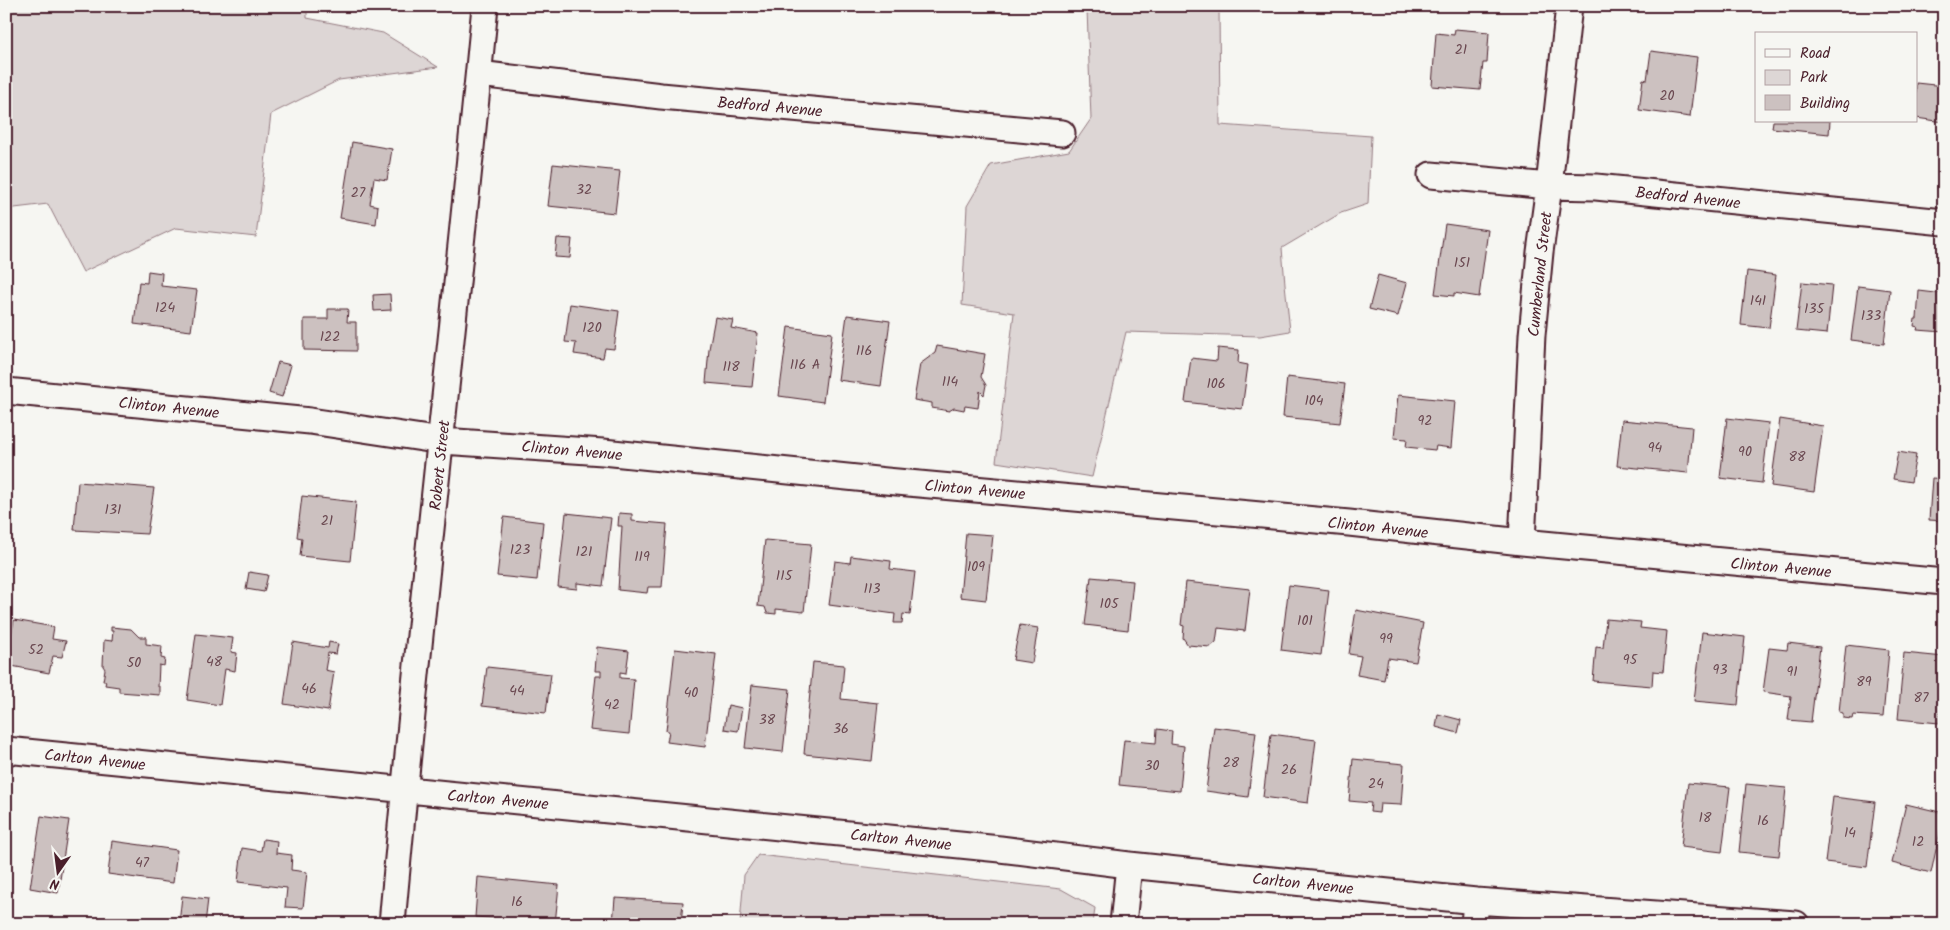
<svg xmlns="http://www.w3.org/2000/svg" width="1950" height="930" font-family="Kalam,sans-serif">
	<rect width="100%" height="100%" fill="#f6f6f2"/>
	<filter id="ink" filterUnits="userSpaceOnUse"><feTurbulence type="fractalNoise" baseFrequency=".02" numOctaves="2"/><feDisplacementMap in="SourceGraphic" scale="10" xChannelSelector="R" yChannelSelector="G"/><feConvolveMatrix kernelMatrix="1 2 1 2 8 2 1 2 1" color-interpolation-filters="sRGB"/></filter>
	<g filter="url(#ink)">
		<path fill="#ddd6d5" stroke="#947a80" d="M6 6H307V18L383 33 438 67 339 80 271 114 256 237 176 228 83 272 48 204 6 209Z
			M1090 6H1219L1220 125 1371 136 1368 204 1341 213 1282 248 1285 284 1290 331 1260 336 1126 332 1092 477 996 462 1014 313 962 305 967 206 991 165 1069 151 1091 119 1087 9Z
			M758 855 1061 889 1095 908 1093 924H740L744 875Z"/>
		<path fill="#ccc1c0" stroke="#4a1f2b" d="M1455 29 1489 32 1487 63H1483L1480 90 1432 86 1436 33 1454 35Z
			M1651 51 1697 57 1690 117 1639 110 1643 79 1647 80Z
			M1916 83 1944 86V122L1916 118Z
			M1773 121H1830L1829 134 1772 128Z
			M352 142 392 149 387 180 374 178 370 204 378 206 376 224 340 218Z
			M553 164 620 171 615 213 548 206Z
			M1445 224 1488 230 1479 297 1454 293V296L1435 294Z
			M557 238 572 239 570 258 555 257Z
			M148 271 162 273 161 286 197 290 191 331 134 324 139 282 147 283Z
			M1747 271 1776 275 1769 328 1741 325Z
			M1378 275 1407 283 1398 316 1369 309Z
			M1802 282 1832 285 1827 334 1796 331Z
			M1858 286 1890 290 1884 344 1851 340Z
			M1919 291 1944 294V332L1917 330 1918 327 1914 326 1915 319H1917Z
			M390 294 391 310 374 311 373 295Z
			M570 304 619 311 614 349 605 348 603 358 574 354 576 343 565 342Z
			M328 309H348L347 322H356V351L304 350V319H328Z
			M847 315 890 321 881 386 838 380Z
			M715 317 733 320 731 328 758 333 752 387 706 383 709 349Z
			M788 327 832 333 823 402 779 396Z
			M937 346 985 354 981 377 986 385 984 395 980 391 978 408 965 406 964 410 954 408 949 411 932 408V403L914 400 920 364 935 353Z
			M1218 348 1239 350 1238 363 1248 365 1242 409 1185 402 1191 358 1217 361Z
			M278 362 291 365 282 397 269 393Z
			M1287 377 1345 384 1340 423 1283 417Z
			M1398 395 1455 401 1451 448 1436 446 1435 450 1406 447 1407 439 1394 438Z
			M1727 418 1769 423 1762 483 1720 478Z
			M1780 419 1823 426 1814 492 1771 486Z
			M1622 420 1692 427 1688 473 1617 466Z
			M1898 452 1916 455 1911 482 1893 479Z
			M1932 478 1944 479V521L1929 520Z
			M78 482 154 488 147 534 74 530Z
			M302 496 356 502 350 561 300 556 302 538 297 537Z
			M566 513 611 518 603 586 577 583V589L558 587Z
			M619 513 632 514V521L667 524 662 587H648L647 593 618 590 622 526H618Z
			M504 517 543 522 537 580 497 576Z
			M966 533 993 535 986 600 960 597Z
			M765 540 811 544 804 612 776 609V614L767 613 765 607 758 606Z
			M851 556 891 561 890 569 915 572 910 615 903 614 902 623H894L895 614 829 605 835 561 850 563Z
			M249 572 268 575 264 592 246 589Z
			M1091 577 1133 581 1128 630 1085 625Z
			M1186 582 1250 589 1245 631 1218 628 1216 642 1210 647 1188 645 1183 638 1184 626 1181 625Z
			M1289 585 1329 590 1321 655 1281 650Z
			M1356 610 1423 623 1416 662 1388 658 1384 680 1357 675 1361 656 1349 654Z
			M1606 619 1641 622 1640 628 1667 631 1663 672 1653 671 1652 686 1593 681 1596 647 1603 648Z
			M14 620 54 627 52 639 66 641 62 657 53 656 49 673 6 665Z
			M1020 625 1038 628 1032 663 1013 660Z
			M111 627 131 629 139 637H146V644L162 646 161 658 165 659 164 666 159 665 158 687H160V695L119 692V687L105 685 106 681H103L105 669 103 666 104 640 112 641 113 631H111Z
			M1702 632 1745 637 1738 705 1694 701Z
			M196 634 233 638 231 652 237 653 235 671 225 669 220 705 187 700Z
			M293 642 328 648 329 642 338 644 336 654 328 653 325 670 334 672 328 711 284 704Z
			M1788 643 1820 647 1811 722 1788 720 1791 696 1763 692 1769 648 1787 650Z
			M1846 645 1889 650 1883 717 1853 715 1852 719 1843 718V713L1839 712Z
			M597 647 629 651 626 673 620 672V678L634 679 629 734 590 730 596 676H601V671H595Z
			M675 649 716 654 705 747 667 742 669 731H666Z
			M1904 653 1944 657 1939 723 1898 719Z
			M813 662 844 665 841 699 878 703 872 761 804 754Z
			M487 667 551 674 546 713 482 706Z
			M752 685 790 689 783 752 745 748Z
			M728 705 742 708 738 731 724 729Z
			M1438 714 1461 720 1458 733 1436 727Z
			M1214 727 1256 732 1248 797 1206 791Z
			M1157 729 1172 731 1171 744 1184 746 1180 791 1119 785 1124 740 1156 743Z
			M1271 734 1316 740 1308 803 1263 797Z
			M1353 759 1404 764 1401 805 1380 804 1379 813 1370 812 1371 803 1349 801Z
			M1688 783 1730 787 1722 852 1681 847Z
			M1746 784 1786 788 1779 856 1739 852Z
			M1833 797 1875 802 1867 867 1825 862Z
			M1906 804 1944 813 1931 873 1892 863Z
			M41 816 69 820 58 893 30 888Z
			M263 839 277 841 276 853 292 855 291 870 307 872 303 908 285 907 287 888 238 882 242 848 261 851Z
			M112 841 177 850 173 883 108 874Z
			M478 877 559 885 555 924 522 921 521 924H500V919L475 917Z
			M182 896 208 899 205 924H179Z
			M615 898 683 902 681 924H613Z"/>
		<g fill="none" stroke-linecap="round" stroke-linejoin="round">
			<g stroke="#4a1f2b" stroke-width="29">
				<path id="minor" d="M479 74 661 96 1062 133
					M1431 175 1549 186 1596 187 1944 222
					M6 391 310 421 442 441 603 452 886 481 1349 523 1522 542 1944 582
					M1522 542 1532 335 1540 252 1549 186 1569 6
					M6 750 1000 849 1129 865 1476 901 1796 924
					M392 924C419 618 456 312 485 6
					M1123 924 1129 865
					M1474 924 1476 901"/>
			</g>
			<use href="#minor" stroke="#f6f6f2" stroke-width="25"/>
		</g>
	</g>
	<g text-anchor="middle" stroke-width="4" stroke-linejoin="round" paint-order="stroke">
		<g font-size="14" fill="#6a4850">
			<text x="1461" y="54">21</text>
			<text x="1667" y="100">20</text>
			<text x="584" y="194">32</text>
			<text x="358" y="197">27</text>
			<text x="1462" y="267">151</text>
			<text x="1758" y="305">141</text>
			<text x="165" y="312">124</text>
			<text x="1814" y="313">135</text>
			<text x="1871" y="320">133</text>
			<text x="592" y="332">120</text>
			<text x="330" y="341">122</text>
			<text x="864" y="355">116</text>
			<text x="805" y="369">116 A</text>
			<text x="731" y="371">118</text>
			<text x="950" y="386">114</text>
			<text x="1216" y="388">106</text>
			<text x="1314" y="405">104</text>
			<text x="1425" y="425">92</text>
			<text x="1655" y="452">94</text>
			<text x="1745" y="456">90</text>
			<text x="1797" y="461">88</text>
			<text x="113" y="514">131</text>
			<text x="327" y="525">21</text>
			<text x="520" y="554">123</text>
			<text x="584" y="556">121</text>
			<text x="642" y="561">119</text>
			<text x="976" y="571">109</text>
			<text x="784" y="580">115</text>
			<text x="872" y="593">113</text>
			<text x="1109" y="608">105</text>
			<text x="1305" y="625">101</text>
			<text x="1386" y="643">99</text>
			<text x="36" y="654">52</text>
			<text x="1630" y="664">95</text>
			<text x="214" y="666">48</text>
			<text x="134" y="667">50</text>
			<text x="1720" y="674">93</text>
			<text x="1792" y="676">91</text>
			<text x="1864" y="686">89</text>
			<text x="309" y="693">46</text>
			<text x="517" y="695">44</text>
			<text x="691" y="697">40</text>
			<text x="1921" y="702">87</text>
			<text x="612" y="709">42</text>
			<text x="767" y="724">38</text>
			<text x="841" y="733">36</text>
			<text x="1231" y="767">28</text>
			<text x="1152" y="770">30</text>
			<text x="1289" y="774">26</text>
			<text x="1376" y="788">24</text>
			<text x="1705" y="822">18</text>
			<text x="1763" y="825">16</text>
			<text x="1850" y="837">14</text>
			<text x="1918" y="846">12</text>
			<text x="142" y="867">47</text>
			<text x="517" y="906">16</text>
		</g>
		<g font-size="16" fill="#4a1f2b" stroke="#f6f6f2">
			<text transform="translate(770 106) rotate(5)" y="6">Bedford Avenue</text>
			<text transform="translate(1688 197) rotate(6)" y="6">Bedford Avenue</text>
			<text transform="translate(1539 274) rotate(-84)" y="6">Cumberland Street</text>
			<text transform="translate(169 407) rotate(6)" y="6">Clinton Avenue</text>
			<text transform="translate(572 450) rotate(5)" y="6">Clinton Avenue</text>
			<text transform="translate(439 465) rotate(-84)" y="6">Robert Street</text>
			<text transform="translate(975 489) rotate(5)" y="6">Clinton Avenue</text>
			<text transform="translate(1378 527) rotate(6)" y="6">Clinton Avenue</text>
			<text transform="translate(1781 567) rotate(5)" y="6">Clinton Avenue</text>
			<text transform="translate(95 759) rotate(6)" y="6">Carlton Avenue</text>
			<text transform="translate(498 799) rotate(5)" y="6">Carlton Avenue</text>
			<text transform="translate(901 839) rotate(6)" y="6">Carlton Avenue</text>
			<text transform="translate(1303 883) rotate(6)" y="6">Carlton Avenue</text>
		</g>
	</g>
	<rect width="1950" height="930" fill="none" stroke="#f6f6f2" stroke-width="25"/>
	<rect x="12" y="12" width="1925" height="905" fill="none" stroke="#4a1f2b" stroke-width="2" filter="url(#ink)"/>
	<rect x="1755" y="32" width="162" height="90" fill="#f6f6f2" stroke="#b1a0a2"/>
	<rect x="1765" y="49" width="25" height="8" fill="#f6f6f2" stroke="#b1a0a2"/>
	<text x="1800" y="58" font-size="15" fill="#4a1f2b">Road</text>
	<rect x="1765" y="70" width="25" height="15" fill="#ddd6d5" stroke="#b1a0a2"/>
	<text x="1800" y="82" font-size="15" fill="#4a1f2b">Park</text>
	<rect x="1765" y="95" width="25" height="15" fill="#ccc1c0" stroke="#b1a0a2"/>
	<text x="1800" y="108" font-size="15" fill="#4a1f2b">Building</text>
	<g transform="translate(58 872) rotate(194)" stroke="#f6f6f2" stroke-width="4" paint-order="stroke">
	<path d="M0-4L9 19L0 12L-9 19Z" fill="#4a1f2b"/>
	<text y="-8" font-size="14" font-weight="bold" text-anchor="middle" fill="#4a1f2b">N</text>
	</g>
</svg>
